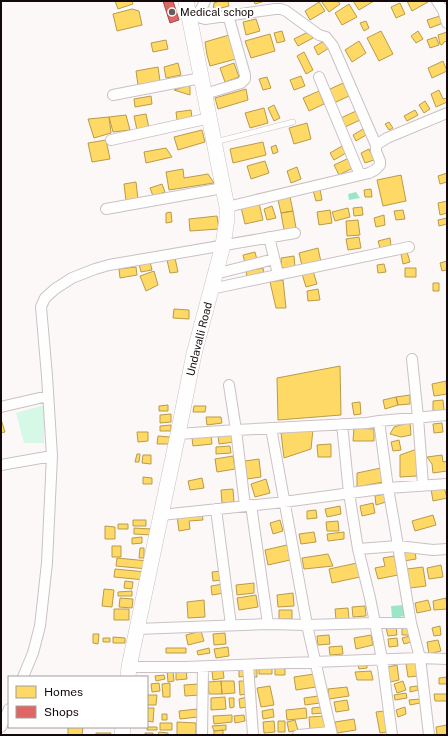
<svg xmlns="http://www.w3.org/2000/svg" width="448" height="736" font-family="'Public Sans',sans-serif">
	<rect width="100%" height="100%" fill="#fdf8f8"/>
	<path fill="#d6f8e7" d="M44 405V443H24L16 413Z"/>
	<path fill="#9ae7c7" d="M356 192 360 198 349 200 348 194Z
		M403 605 405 616 392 618 391 606Z"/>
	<path fill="#ffd966" stroke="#b89b4a" d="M115 1H132L133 4 118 9Z
		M220 1H228L229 6 213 10 214 3Z
		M254 1H265L255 4Z
		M321 1H338L340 4 329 12Z
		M353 1H374L359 10Z
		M407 1H428V2L412 11Z
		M319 2 325 11 310 20 305 11Z
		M400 3 405 14 396 18 391 7Z
		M349 4 357 17 342 25 335 13Z
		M132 9 139 11 142 25 117 31 113 14Z
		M440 16 443 23 430 28 427 20Z
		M256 19 260 31 246 35 243 22Z
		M366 21 369 28 364 31 360 23Z
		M282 31 285 41 277 43 274 33Z
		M310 31 313 38 298 46 294 39Z
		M381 31 393 54 379 61 367 38Z
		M418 31 423 39 416 43 411 36Z
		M447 32V41L444 42 442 45 440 44 438 35Z
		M270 34 275 51 251 58 245 41Z
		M229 35 236 59 210 66 207 55 205 42Z
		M436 37 439 45 430 48 427 40Z
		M166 40 168 49 153 52 151 43Z
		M324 41 329 48 318 55 314 47Z
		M359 41 366 53 352 62 345 50Z
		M304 52 313 70 306 74 297 56Z
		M443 61 447 71 432 78 428 68Z
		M178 63 181 75 166 78 164 67Z
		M234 63 239 77 225 82 220 68Z
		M158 67 160 81 138 85 136 71Z
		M301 76 305 86 294 90 290 80Z
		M267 77 271 88 263 90 259 79Z
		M343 83 349 96 334 103 328 90Z
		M190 85V95L174 90Z
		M246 89 248 100 218 109 215 98Z
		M439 90 443 99 447 98V102L436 107 431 94Z
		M319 91 324 104 309 111 303 98Z
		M151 96 152 104 135 107 134 99Z
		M425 101 430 109 424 113 419 105Z
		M274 105 280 118 274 121 268 108Z
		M264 108 268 123 250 128 245 113Z
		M191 110 192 118 177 120 176 112Z
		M415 110 418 115 407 121 404 116Z
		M356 111 360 120 345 127 341 118Z
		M146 114 149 128 137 130 134 116Z
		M126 115 130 130 113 132 109 117Z
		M109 117 111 133 94 138 88 119Z
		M389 122 393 128 389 130 385 124Z
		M307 123 311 139 294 144 289 128Z
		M363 129 366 135 356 141 353 135Z
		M202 130 205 142 178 150 174 137Z
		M106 140 110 159 92 162 88 143Z
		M263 142 266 155 233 163 230 149Z
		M276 145 278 152 273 154 271 147Z
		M342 146 346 153 334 160 330 153Z
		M166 148 172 157 146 163 144 152Z
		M369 149 374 160 365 163 361 153Z
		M349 158 353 168 339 175 334 165Z
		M265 161 269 173 251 179 247 166Z
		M297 167 301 179 291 183 287 171Z
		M183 169 184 178 208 174 214 183 169 190 166 172Z
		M447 173V182L440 184 438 176Z
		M401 175 406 201 383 206 377 180Z
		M136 182 138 199 126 201 124 184Z
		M162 184 165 192 153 196 150 188Z
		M320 189 322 200 316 201 313 190Z
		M371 189 372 197H365L364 190Z
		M290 197 293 211 281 213 278 200Z
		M447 201V213L440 215 438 203Z
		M259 203 263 220 245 224 241 207Z
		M272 206 276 218 267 220 264 209Z
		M362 207 363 215 354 216 353 208Z
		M348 208 350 217 335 221 332 212Z
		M330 210 332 223 319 225 317 212Z
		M403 210 405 219 396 220 394 211Z
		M293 211 296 228 284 230 281 213Z
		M171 212 172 222 166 223V213Z
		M384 215 385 225 376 227 374 218Z
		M217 216 219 229 190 231 189 219Z
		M447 218V224L439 226 438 220Z
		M358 220 360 235 347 236 346 221Z
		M359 237 361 248 348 250 346 239Z
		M390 238 391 246 380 248 378 241Z
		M318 248 321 262 302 266 299 253Z
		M255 252 257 260 245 263 243 255Z
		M407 252 410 262 403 264 401 254Z
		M294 256 295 267 282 268 281 258Z
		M175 258 178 272 170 273 167 260Z
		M447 261V270L442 271 440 263Z
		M150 262 152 270 141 272 139 264Z
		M384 264 386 272 378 273 377 265Z
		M136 267 137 275 120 278 119 269Z
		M263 268 264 274 247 277 246 271Z
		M405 268H416V277H405Z
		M154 271 158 285 146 291 140 276Z
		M313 271 317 284 306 287 302 274Z
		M283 280 286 308H276L270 282Z
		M433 283H439V291H433Z
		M318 289 320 300 308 301 307 291Z
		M174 309 189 310V319L173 318Z
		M340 366 341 415 278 420 277 378Z
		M446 381 447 394 434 396 432 384Z
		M410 395V404L398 405 396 397Z
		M396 397 398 405 385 409 383 400Z
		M443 400 444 411 433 412V401Z
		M360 402 361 414 354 415 352 403Z
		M168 405V411H159V406Z
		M194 406H206L205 412H193Z
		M171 414V422L160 423V415Z
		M206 417H221L222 423 207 425Z
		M1 419 5 432 1 433Z
		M410 422 411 435 401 437 390 434 394 427Z
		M442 423 443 432 434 433 433 424Z
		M171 425V431H160V426Z
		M354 428 374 429V441H353Z
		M313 429 311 449 284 458 281 433Z
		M137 432H148V441L138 442Z
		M233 433 234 442 219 444 218 435Z
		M211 435 212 444 193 446 192 438Z
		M158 436 170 437 169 444H157Z
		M399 440 401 450 393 451 391 442Z
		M331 444V457H318L317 445Z
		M230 446 231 453 216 454V447Z
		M417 449V476L400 477V455Z
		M137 454H140L139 462H135Z
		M143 455H151V464L142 463Z
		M442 455 443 462 447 461V471L433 473 432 464 427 457Z
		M233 456 235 469 217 472 215 459Z
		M259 459 261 477 247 479 245 461Z
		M381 468 383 482 357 487V473Z
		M143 477 152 478V484H143Z
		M202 478 204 488 190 490 188 481Z
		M266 479 270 493 255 497 251 484Z
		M444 487 447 498 433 501 431 489Z
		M233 489 234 502 222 503 221 490Z
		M385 494 386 502 376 505 375 496Z
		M373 503 375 513 362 516 360 506Z
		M340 506 341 514 327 517 325 509Z
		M316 510 317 518 307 519V511Z
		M202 513 203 520 189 521 190 529 179 531 177 516Z
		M433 515 436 525 415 531 412 521Z
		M133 520H146V526H133Z
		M280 520 283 531 273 534 270 523Z
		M338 521 339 531H327L326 522Z
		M118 524H128V529H118Z
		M105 526 115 527V539H105Z
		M134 528 152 529V535L134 534Z
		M314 532 316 542 301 544 299 534Z
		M344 532V539L328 541 327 534Z
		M142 537V543L132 544V538Z
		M287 545 290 560 268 565 265 550Z
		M112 546H121V557H112Z
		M140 548H144V558H139Z
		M415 551 416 559 404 561 403 553Z
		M328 554 333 566 304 569 302 558Z
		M394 556 398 575 378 579 375 568 385 566 383 558Z
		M117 558 148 561 147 569 116 566Z
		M357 563 360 577 332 583 329 569Z
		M441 565 443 577 429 579 427 568Z
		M423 567 426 586 410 588 407 569Z
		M115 569 146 572 145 580 114 577Z
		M221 571 222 580 213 581 212 572Z
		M125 581 133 582 132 589 124 588Z
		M254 583V593L237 595 236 585Z
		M223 584 224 593 212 595 211 586Z
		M104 589 114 590 112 607 102 606Z
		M132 591V596H118V592Z
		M293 593 294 606 278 607 277 595Z
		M256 595 258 607 239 610 237 598Z
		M120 598 133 599 132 608 119 607Z
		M446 598 447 609 434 610 433 601Z
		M204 600 205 617 188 618 187 602Z
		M428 600 431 610 417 613 415 603Z
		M365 606 366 616 353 617 352 607Z
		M348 608 349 619 336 620 335 609Z
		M114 609H129V620H114Z
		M279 610H292V619H279Z
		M396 626 397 635 388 636 386 628Z
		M402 626H408L411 635H402Z
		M440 626 441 635 434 636 432 628Z
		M201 631 204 641 188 645 186 635Z
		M225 633 226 644 214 645 213 634Z
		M93 634H99L98 644 93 643Z
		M329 635 330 644 318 645 317 636Z
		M371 635 373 645 356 649 354 638Z
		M410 636 411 642 404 644 402 638Z
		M113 637 125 638V643H113Z
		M103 638H110V642H103Z
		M397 638 398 646 389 647 388 639Z
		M438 640 441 651 429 654 427 642Z
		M342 646 343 654 330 655 329 647Z
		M228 647 229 656 216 658 214 649Z
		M166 648H186V653H166Z
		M209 648 210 653 198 655 197 651Z
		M415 662 418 676 408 677 406 664Z
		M367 663V668L359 669 358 664Z
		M397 665 399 680 390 682 388 667Z
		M285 666V675H275V667Z
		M252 667H257V677H252Z
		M259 667H272V674H259Z
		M239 668H246V676L239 677Z
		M186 669 187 679 176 680V670Z
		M223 670 224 678 213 680 212 671Z
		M167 671H173L174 681 168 682Z
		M371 671 373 680H357L355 672Z
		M314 674 316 687 296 690 294 677Z
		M164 675 165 679 156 681 155 676Z
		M447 677V684H439V678Z
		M221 681 222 694H209L208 682Z
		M221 681H234L235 693 222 694Z
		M239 681H246L247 694 240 695Z
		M403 681 406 690 397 693 394 684Z
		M159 683 160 691 152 692 151 684Z
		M170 683V697H163L162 684Z
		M199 684 200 695 185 696 184 685Z
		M270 686 274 705 261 707 257 688Z
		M417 686 418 690 410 692V687Z
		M347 687 349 696 329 699 328 689Z
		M406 693 407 698 395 700 394 695Z
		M434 694H447V701H435Z
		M148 695H157L156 705H147Z
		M318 696 320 703 305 705 304 698Z
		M225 697 226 709 211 710V698Z
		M247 697 248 707 240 708 239 699Z
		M229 698H234V707L230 708Z
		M420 699V703L410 705 409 700Z
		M347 700 349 710 336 712 334 702Z
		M322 707 323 713 312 714V708Z
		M405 707 406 714 398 717 396 710Z
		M147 708H154L153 722 147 721Z
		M306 708 307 718 287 720 286 710Z
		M197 709 198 717 180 719 179 711Z
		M273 709 274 717 263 719 262 711Z
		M384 711 388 732 380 733 376 712Z
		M162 714H167V720H162Z
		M232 715V722L214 724 213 716Z
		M244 715 245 721 235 723 234 716Z
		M325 716 326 729 310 730 309 717Z
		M354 719 356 730 337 733 335 722Z
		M295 720 298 730 289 732 287 722Z
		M274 721 275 732 264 733 263 722Z
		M278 721H285V732H278Z
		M177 722 196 723V735H177Z
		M160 723H172V730H160Z
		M226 725V730L214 731 212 726Z
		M447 725V735H437L436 727Z
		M68 727H83L82 735H68Z
		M147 727H157V730H147Z
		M223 730V735H214V731Z
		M159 732 168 733V735H158Z
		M96 733H111L110 735H96Z
		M145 733H153V735H145Z"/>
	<path fill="#e06666" stroke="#a34a4a" d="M163 1H173L179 20 170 23Z"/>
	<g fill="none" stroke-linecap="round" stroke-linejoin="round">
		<g stroke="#cac1c2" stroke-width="6">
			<path id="service" d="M215 142 293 122"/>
		</g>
		<g stroke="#cac1c2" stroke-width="12">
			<path id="minor" d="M437 1 443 10 447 23
				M197 13 201 18 205 19 275 9H281L286 11 319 35 326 37 333 46 376 145
				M193 16C200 12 202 8 205 1
				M319 77 360 175
				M205 94 241 83 245 79V75L228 15
				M113 95 201 78
				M111 140 210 118
				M227 207 369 173 375 170 380 165V161L376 151V145L387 138 447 113
				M106 209 223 188
				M269 237 278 274
				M215 274 274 259
				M211 289 409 247
				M412 359 418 417 423 485
				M229 385 236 430 245 506
				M1 407 48 396
				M379 421 388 488 394 522 398 546 411 623 420 658 429 735
				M342 424 349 493 358 549 370 598 375 623 382 659 392 735
				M271 428 307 625 332 735
				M178 434 236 430 367 423 379 421 447 415
				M1 465 52 456
				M251 505 268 624
				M216 509 231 625
				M161 515 284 502 388 488 447 484
				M358 549 398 546 433 550 447 549
				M137 629 268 624 307 625 375 623H411
				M248 665 253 735
				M129 667H185L420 658 447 659
				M23 677 33 653 40 626 47 563 52 456 47 376 41 307 45 298 55 289 72 278 95 269 109 265 295 233
				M1 727 9 709
				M202 735 203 667
				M298 735 331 732"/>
		</g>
		<g stroke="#cac1c2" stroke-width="16">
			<path id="secondary" d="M128 677 129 667 137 629 178 434 194 354 223 245 227 219V207L186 1
				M122 735 123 727"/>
		</g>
		<use href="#service" stroke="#fffefe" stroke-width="5"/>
		<use href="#minor" stroke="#fffefe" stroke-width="10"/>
		<use href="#secondary" stroke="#fffefe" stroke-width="15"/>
	</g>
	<circle fill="#665d5d" stroke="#fff" stroke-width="1.5" cx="172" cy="12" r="4"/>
	<g text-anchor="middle" stroke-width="4" stroke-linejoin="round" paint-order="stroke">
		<g font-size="11" fill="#14090a" stroke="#fff" text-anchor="start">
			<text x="180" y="16">Medical schop</text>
		</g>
		<g font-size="11" fill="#14090a" stroke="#fff">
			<text transform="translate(199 339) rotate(-76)" y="4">Undavalli Road</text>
		</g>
	</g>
	<rect width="448" height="736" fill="none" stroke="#14090a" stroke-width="4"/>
	<rect x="8" y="676" width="140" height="52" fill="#ffffff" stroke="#a19d9d"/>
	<rect x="16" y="686" width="20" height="12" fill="#ffd966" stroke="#a19d9d"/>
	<text x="44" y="696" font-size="12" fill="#14090a">Homes</text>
	<rect x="16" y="706" width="20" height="12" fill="#e06666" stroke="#a19d9d"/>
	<text x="44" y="716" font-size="12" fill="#14090a">Shops</text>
</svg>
